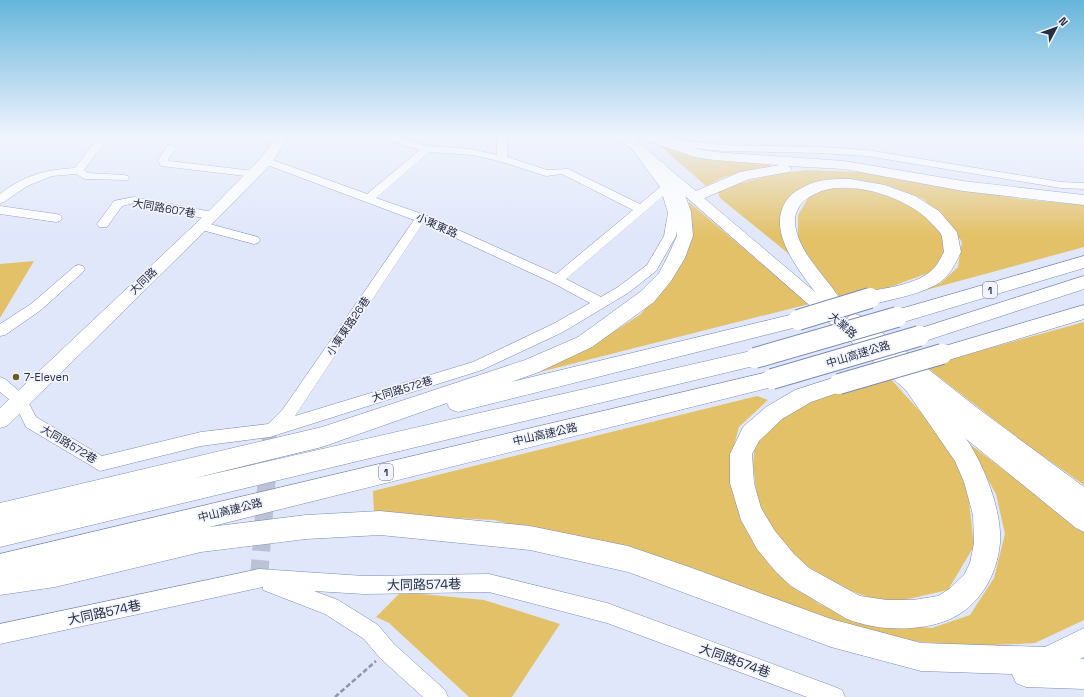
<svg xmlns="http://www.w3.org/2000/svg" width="1084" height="697" font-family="'Space Grotesk','Noto Sans TC',sans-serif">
	<rect width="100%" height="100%" fill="#e0e7fa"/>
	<path fill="#e3c168" d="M659 145 711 160 770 164V167L724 177 706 186Z
		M808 170 859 172 1021 199 1084 205V247L915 293 941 283 958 267 962 242 945 219 923 199 888 186 822 181 792 194 782 211 783 239 794 258 720 198 718 192C747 179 776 173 808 170Z
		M829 188C861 187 892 192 921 209 929 214 936 223 943 230L944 252 934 271 887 288 839 296 807 257 798 236V215L810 195Z
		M689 202 809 304 528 375 595 344 641 314 673 274 692 226Z
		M34 261 0 318V264Z
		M1084 322V485L1019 439 925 366Z
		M888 376 942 436 967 484 974 546 948 590 886 604 841 587 805 565 774 534 757 498 753 465 755 441 797 404Z
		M757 396 768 400 739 427 732 453 735 483 745 528 770 566 819 604 865 622 932 628 970 615 994 578 1005 534 996 494 967 442 1084 531V620L1035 643 975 646 883 639 700 573 494 520 374 514 373 491Z
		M401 592 484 600 560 624 512 697H469L389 623 376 617Z"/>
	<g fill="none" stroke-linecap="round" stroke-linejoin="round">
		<path stroke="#bbc2d5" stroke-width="14" stroke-dasharray="14 7" stroke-linecap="butt" d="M267 464 270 430"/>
		<path stroke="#bbc2d5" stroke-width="18" stroke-dasharray="18 9" stroke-linecap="butt" d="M259 578 268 463"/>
		<g stroke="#7b8bb6" stroke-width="1">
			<path id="minor" d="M98 138H108L84 170 88 173 124 175 128 176 129 178 128 180 85 179 76 174 52 176 27 186 4 202 0 203V194C25 175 44 170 75 168Z
				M385 138H401L428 146 472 149 497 155V138H507V157L547 170 568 169 640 204 660 187 632 149 637 146 641 147 671 188 680 213 676 236 656 271 628 293 563 332 482 370 270 437 201 446 100 471 26 427 15 404 0 392V377L5 379 25 396 36 417 102 456 201 432 268 424 283 409 414 220 262 163 261 161 262 159H270L367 194 420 150 386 140ZM429 152 472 155 499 161 546 176 562 174 633 210 556 274 425 215 376 198ZM663 196 668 213 664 236 647 265 618 287 601 297 566 279ZM423 223 553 283 590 303 553 324 473 362 295 416Z
				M662 138H677L686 141 722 145 820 147 867 150 1061 182 1084 183V189L1061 188 867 156 820 153 722 151 685 147 663 140Z
				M171 145 176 148 168 160 169 161 254 171 259 174 254 177 161 166 158 160 167 146Z
				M134 197 212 212 216 213 218 216 216 219 212 220 134 203 122 206 107 227H99L97 224 114 201Z
				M0 206 56 214 60 215 62 218 60 221 56 222 0 214Z
				M202 222 258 237 260 240 258 243 254 244 198 229 196 226 198 223Z
				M79 265 83 266 85 269 83 272 41 310 5 335 0 336V324L31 304 75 266Z
				M259 569 364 576 489 574 607 603 835 687 842 690 845 697H807L607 623 489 592 364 594 314 591 338 600 378 625 394 644 445 690 448 697H423L380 658 364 639 325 614 263 590V587L0 644V624Z"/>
		</g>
		<g stroke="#7b8bb6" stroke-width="1">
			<path id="major" d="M275 138H287L271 164 217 219 7 426 0 428V408L207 213 261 158Z
				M619 138H633L847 319 849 316 855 314 861 316 976 407 1084 487V532L1076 528 907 391Z"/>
		</g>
		<g stroke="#7b8bb6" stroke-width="1">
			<path id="highway" d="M645 138H666L698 149 714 152 844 161 963 181 1084 195V205L963 191 844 169 788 166 792 169 789 172 749 179 695 202 689 200 687 197 689 194 740 172 780 165 714 160 695 157 647 141Z
				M658 161 663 162 684 192 691 212 693 236 685 258 671 281 654 302 592 347 539 372 511 382 798 313 805 315 808 320 805 325 458 412 450 409 447 403 322 447 191 479 755 350 762 352 765 358 762 364 0 547V503L322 427 525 360 578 337 640 292 659 273 667 258 677 236 675 212 668 192 651 165 653 162Z
				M850 179 885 185 915 196 939 211 957 232 961 252C957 260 953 269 947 276 933 293 891 299 870 305L863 303 861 298 863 293C886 287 917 286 934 268 938 264 941 257 944 252 943 247 943 239 941 234 939 231 936 228 933 225 912 199 857 181 825 190 820 191 815 194 811 196 801 201 794 212 795 223 798 254 827 276 841 301L839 306 832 308 825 306C807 279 764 235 786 201 793 191 807 184 819 181 829 179 840 179 850 179Z
				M1084 256V268L897 324 890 322 887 317 890 312Z
				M1084 276V289L919 343 912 341 909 336 912 331Z
				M1084 305V319L942 362 935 359 932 354 935 349Z
				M772 371 779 373 782 379 779 385 772 387 209 527 306 515 380 511 530 526 628 546 692 568 831 619 921 643 1045 647 1084 628V657L1080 659H1084V689L1026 687 1016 683 1012 674 921 671 831 647 628 572 530 550 380 535 306 539 201 552 55 587 0 595V554Z
				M839 376 846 378 849 384 846 390 811 402 782 419 759 441 752 454 754 483 761 508 775 531 794 554 809 568 860 596 887 600H913L938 596 949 589 964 575 970 563 974 543 973 515 964 482 955 461 903 386 907 380 914 378 921 380C933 395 944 411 956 426 961 433 968 440 972 448 987 473 1002 514 1000 543 997 576 979 607 948 620 918 632 877 631 847 619L791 586 776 572 757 549 741 520 730 483V454L743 427 766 407 795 390Z"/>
		</g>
		<path stroke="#8f96a8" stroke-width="2.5" stroke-dasharray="5 2.5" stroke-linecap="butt" d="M335 697 376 661"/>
		<use href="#minor" fill="#fff" fill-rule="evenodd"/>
		<use href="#major" fill="#fff" fill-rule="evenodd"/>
		<use href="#highway" fill="#fff" fill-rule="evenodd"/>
		<g stroke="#7b8bb6" stroke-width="22" stroke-linecap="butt">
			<path id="highway-bridge" d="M798 320 870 298
				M755 358 897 317
				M772 379 919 336
				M839 384 942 354"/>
		</g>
		<use href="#highway-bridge" stroke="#fff" stroke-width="20"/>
	</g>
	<linearGradient id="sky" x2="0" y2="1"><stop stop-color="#66b5db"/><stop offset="0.58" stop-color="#f1f4fd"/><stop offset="1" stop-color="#f1f4fd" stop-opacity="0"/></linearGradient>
	<rect width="1084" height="236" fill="url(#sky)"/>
	<circle fill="#6d5a29" stroke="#f1f4fe" stroke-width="1.5" cx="16" cy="377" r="4"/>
	<g text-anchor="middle" stroke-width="3.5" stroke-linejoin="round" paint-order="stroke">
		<g fill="#f1f4fe" stroke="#646979" stroke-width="1">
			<rect x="983" y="282" width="14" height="16" rx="3"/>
			<rect x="379" y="464" width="14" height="16" rx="3"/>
		</g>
		<g font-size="10" font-weight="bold" fill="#272e40">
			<text x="990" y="294">1</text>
			<text x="386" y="476">1</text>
		</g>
		<g font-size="11" fill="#272e40" stroke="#f1f4fe">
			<text transform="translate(164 208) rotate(10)" y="4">大同路607巷</text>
			<text transform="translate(437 225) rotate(24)" y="4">小東東路</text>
			<text transform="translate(143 281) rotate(-44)" y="4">大同路</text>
			<text transform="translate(843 325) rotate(41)" y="4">大業路</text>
			<text transform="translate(348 326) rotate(-56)" y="4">小東東路26巷</text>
			<text transform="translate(858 354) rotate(-17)" y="4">中山高速公路</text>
			<text transform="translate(402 389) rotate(-17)" y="4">大同路572巷</text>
			<text transform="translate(545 434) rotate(-13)" y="4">中山高速公路</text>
			<text transform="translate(69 444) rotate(31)" y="4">大同路572巷</text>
			<text transform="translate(230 510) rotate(-14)" y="4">中山高速公路</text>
		</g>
		<g font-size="11" fill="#272e40" stroke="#f1f4fe" text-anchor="start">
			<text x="24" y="381">7-Eleven</text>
		</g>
		<g font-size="13" fill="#272e40" stroke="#f1f4fe">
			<text transform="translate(424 584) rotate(-1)" y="5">大同路574巷</text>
			<text transform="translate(104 612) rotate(-12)" y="5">大同路574巷</text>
			<text transform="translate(735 660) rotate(20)" y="5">大同路574巷</text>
		</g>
	</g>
	<g transform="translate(1056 28) rotate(49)" stroke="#f1f4fe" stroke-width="3" paint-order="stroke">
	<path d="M0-3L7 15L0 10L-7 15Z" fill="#272e40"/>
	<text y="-6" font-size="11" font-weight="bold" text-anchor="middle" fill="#272e40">N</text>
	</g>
</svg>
